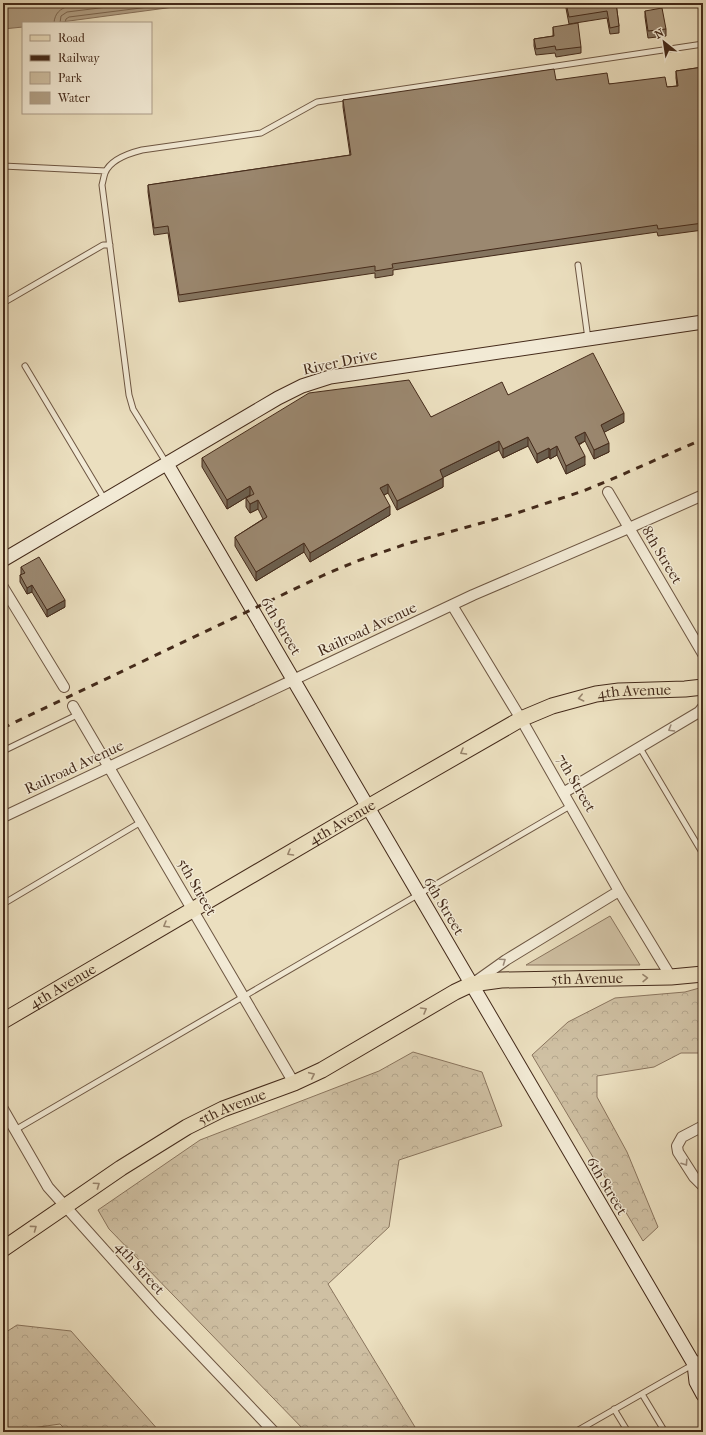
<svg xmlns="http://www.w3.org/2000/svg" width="706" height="1435" font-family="'IM FELL French Canon',serif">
	<defs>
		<pattern id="forest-crowns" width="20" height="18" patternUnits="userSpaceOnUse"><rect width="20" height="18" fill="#cfc0a3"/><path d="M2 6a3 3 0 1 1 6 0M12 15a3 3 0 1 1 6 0" fill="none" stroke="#b3a58c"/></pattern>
	</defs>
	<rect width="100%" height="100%" fill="#ebdfbf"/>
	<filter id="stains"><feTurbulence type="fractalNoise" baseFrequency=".005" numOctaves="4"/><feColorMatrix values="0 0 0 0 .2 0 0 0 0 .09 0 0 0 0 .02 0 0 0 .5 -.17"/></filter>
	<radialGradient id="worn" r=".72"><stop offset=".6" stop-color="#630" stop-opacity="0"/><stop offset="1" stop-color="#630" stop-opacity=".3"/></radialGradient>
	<path fill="#cfc0a3" stroke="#8a755e" d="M610 916 640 965H526Z"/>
	<path fill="url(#forest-crowns)" stroke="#8a755e" d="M703 987V1053H681L654 1067 597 1076V1097L627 1152 658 1227 643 1241 532 1055 568 1022 615 998 685 992Z
		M413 1052 482 1072 502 1126 399 1160 389 1227 328 1284 418 1432H306L109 1229 98 1210 200 1140 379 1071Z
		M17 1325 71 1331 160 1432H68L60 1424 18 1430 17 1432H3V1334Z"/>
	<path fill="#b2a187" stroke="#86715b" d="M3 3H204L54 23H23V27L3 29Z"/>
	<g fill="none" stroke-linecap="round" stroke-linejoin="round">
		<path stroke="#7b6650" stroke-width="1" d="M54 23C55 3 78 5 92 3
			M60 23 61 16 67 12 140 3
			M65 23 66 19 69 17 181 3"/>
		<g stroke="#6e5743" stroke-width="7">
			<path id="lane" d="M3 166 106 171
				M578 265 588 339
				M3 303 103 245H110
				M25 366 105 500
				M167 464 133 409 129 395 102 185C103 181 104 176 105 173 110 160 130 153 142 150L261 133 317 102 703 44
				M640 748 703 854
				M3 751 79 714
				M3 904 141 822
				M15 1130 570 806
				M642 1394 665 1432
				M614 1409 628 1432
				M586 1426 590 1432
				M575 1432 694 1364"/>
		</g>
		<g stroke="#6e5743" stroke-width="12">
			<path id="street" d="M608 492 703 654
				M3 587 64 687
				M452 605 521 719 619 891 671 977
				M73 706 294 1083
				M563 793 699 712 703 707
				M3 817 473 595 629 528 703 495
				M475 982 506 960 619 891
				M3 1109 48 1187 158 1310 274 1432
				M703 1126 682 1137 677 1146 678 1152 694 1177 703 1186
				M694 1364 703 1359"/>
		</g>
		<g stroke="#442a1a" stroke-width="15">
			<path id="secondary" d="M167 464C345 763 517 1065 694 1364L703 1372
				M3 560 278 398 302 386 330 377 358 373 703 322
				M694 1364 696 1382 703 1395"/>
		</g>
		<g stroke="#442a1a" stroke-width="17">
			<g id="primary">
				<path id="s1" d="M3 1021 368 807 521 719 552 706 596 694 619 691 685 689 703 687"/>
				<path id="s2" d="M3 1249 121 1168 187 1127 223 1109 294 1083 322 1070 455 992 472 984 501 980 671 977 703 974"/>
			</g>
		</g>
		<use href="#lane" stroke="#f2ead5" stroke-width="5"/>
		<use href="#street" stroke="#f2ead5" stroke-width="10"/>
		<use href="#secondary" stroke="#f2ead5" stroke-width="13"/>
		<use href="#primary" stroke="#ebdfbf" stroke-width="15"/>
		<path stroke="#442a1a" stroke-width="3" stroke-dasharray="7 7" stroke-linecap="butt" d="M3 728 324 575 357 561 406 544 514 514 583 491 610 480 703 439"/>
	</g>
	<path fill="#857560" stroke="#442a1a" d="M565 3H616L619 26V33L610 34 607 18 569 24Z
		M645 11 666 29V36L648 38 645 17Z
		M553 27 581 47V53L556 57 555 53 536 55 534 46V39L553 36Z
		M703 67V230L658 236 657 232 393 270V275L375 278V273L179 302 168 233 154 235 148 192V185L350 155 343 107V100L556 80 609 84 667 87 677 86 676 78V71Z
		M508 395 624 422 604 432 609 452 594 459 585 441 579 445 585 465 566 474 557 455 550 459 549 457 537 463 528 446 503 458 499 450 443 477V487L397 510 388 493 384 495 390 515 310 562 304 552 256 581 235 546V537L263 519 258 509 250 513 246 507V498L251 496 250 495 227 509 202 467V458L431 417Z
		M21 567 65 607 47 617 32 592 27 594 20 582V575H21Z"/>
	<path fill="#6c5f4e" stroke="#442a1a" d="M624 413V422L601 434V425Z
		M585 432V441L575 446V437Z
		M528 437V446L503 458V449Z
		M499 441V450L440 479V470Z
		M609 443V452L594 459V450Z
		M557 446V455L550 459V450Z
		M549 448V457L537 463V454Z
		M585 456V465L566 474V466Z
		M443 478V487L397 510V501Z
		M388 484V493L380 497V488Z
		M250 486V495L227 509V500Z
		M258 500V509L250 513V504Z
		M390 506V515L310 562V553Z
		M304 543V552L256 581V572Z
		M32 585V592L27 594V588Z
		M65 600V607L47 617V610Z"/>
	<path fill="#9b8870" stroke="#442a1a" d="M566 3H616L619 26 610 28 607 11 569 17Z
		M662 8 666 29 648 31 645 11Z
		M578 23 581 47 556 50 555 46 536 49 534 39 554 36 553 27Z
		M703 67V223L658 229 657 225 392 264 393 268 375 271V266L179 295 168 226 154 228 148 185 351 155 343 100 554 69 556 80 607 73 609 84 665 77 667 87 678 86 676 71Z
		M593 353 624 413 601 425 609 443 594 450 585 432 575 437 585 456 566 466 557 446 550 450 549 448 537 454 528 437 503 449 499 441 440 470 443 478 397 501 388 484 380 488 390 506 310 553 304 543 256 572 235 537 267 517 258 500 250 504 246 498 254 494 250 486 227 500 202 458 309 393 409 380 431 417 502 382 508 395Z
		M39 557 65 600 47 610 32 585 27 588 20 575 25 573 21 567Z"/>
	<defs><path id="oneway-chevron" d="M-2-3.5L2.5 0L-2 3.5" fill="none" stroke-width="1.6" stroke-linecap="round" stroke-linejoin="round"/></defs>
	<g stroke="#98846c">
		<use href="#oneway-chevron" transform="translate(581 698) rotate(167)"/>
		<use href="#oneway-chevron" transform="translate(463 752) rotate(150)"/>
		<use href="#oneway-chevron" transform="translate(290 853) rotate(150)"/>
		<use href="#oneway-chevron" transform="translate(166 925) rotate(150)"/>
		<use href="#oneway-chevron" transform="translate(645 978) rotate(-1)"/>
		<use href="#oneway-chevron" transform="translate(424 1010) rotate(-30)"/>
		<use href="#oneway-chevron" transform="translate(312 1075) rotate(-25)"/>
		<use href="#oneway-chevron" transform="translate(97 1185) rotate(-35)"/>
		<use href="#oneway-chevron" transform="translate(34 1228) rotate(-36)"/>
	</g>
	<g stroke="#9b8a78">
		<use href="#oneway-chevron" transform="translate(671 729) rotate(149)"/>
		<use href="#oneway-chevron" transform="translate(503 961) rotate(-35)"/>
		<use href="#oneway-chevron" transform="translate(685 1163) rotate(57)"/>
	</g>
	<g text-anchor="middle" stroke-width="3" stroke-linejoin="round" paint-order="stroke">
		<g font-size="15" fill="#442a1a" stroke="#f2ead5">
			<text transform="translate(340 362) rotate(-12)" y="5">River Drive</text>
			<text transform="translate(662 555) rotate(59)" y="5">8th Street</text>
			<text transform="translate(281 626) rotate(59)" y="5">6th Street</text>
			<text transform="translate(367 629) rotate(-25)" y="5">Railroad Avenue</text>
			<text dy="5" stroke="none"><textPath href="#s1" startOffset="717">4th Avenue</textPath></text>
			<text transform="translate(74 767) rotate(-25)" y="5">Railroad Avenue</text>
			<text transform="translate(576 783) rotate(60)" y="5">7th Street</text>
			<text dy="5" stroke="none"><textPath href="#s1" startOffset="393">4th Avenue</textPath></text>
			<text transform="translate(197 887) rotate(60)" y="5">5th Street</text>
			<text transform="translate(444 906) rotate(59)" y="5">6th Street</text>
			<text dy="5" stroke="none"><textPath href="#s2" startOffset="656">5th Avenue</textPath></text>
			<text dy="5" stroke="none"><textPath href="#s1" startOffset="69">4th Avenue</textPath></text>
			<text dy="5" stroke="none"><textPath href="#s2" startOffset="270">5th Avenue</textPath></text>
			<text transform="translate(607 1186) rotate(59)" y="5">6th Street</text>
			<text transform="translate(140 1268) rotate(48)" y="5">4th Street</text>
		</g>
	</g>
	<rect width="706" height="1435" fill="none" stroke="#ebdfbf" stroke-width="16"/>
	<rect x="4" y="4" width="698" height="1427" fill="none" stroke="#442a1a" stroke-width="2"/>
	<rect x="8" y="8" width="690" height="1419" fill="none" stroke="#442a1a"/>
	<rect x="22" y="22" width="130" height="92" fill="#f2ead5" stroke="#ac9d8a"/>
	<rect x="30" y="35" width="20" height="6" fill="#ebdfbf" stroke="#ac9d8a"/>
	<text x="58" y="42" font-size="12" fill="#442a1a">Road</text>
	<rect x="30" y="55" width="20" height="6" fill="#442a1a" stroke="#ac9d8a"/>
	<text x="58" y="62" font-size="12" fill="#442a1a">Railway</text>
	<rect x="30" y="72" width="20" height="12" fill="#cfc0a3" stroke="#ac9d8a"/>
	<text x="58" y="82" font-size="12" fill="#442a1a">Park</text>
	<rect x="30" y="92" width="20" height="12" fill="#b2a187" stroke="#ac9d8a"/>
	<text x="58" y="102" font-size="12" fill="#442a1a">Water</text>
	<g transform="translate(664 42) rotate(330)" stroke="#f2ead5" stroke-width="3" paint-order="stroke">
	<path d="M0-3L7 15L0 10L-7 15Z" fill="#442a1a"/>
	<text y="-6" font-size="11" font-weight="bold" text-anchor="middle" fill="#442a1a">N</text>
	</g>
	<rect width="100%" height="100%" filter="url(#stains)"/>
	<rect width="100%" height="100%" fill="url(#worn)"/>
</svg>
